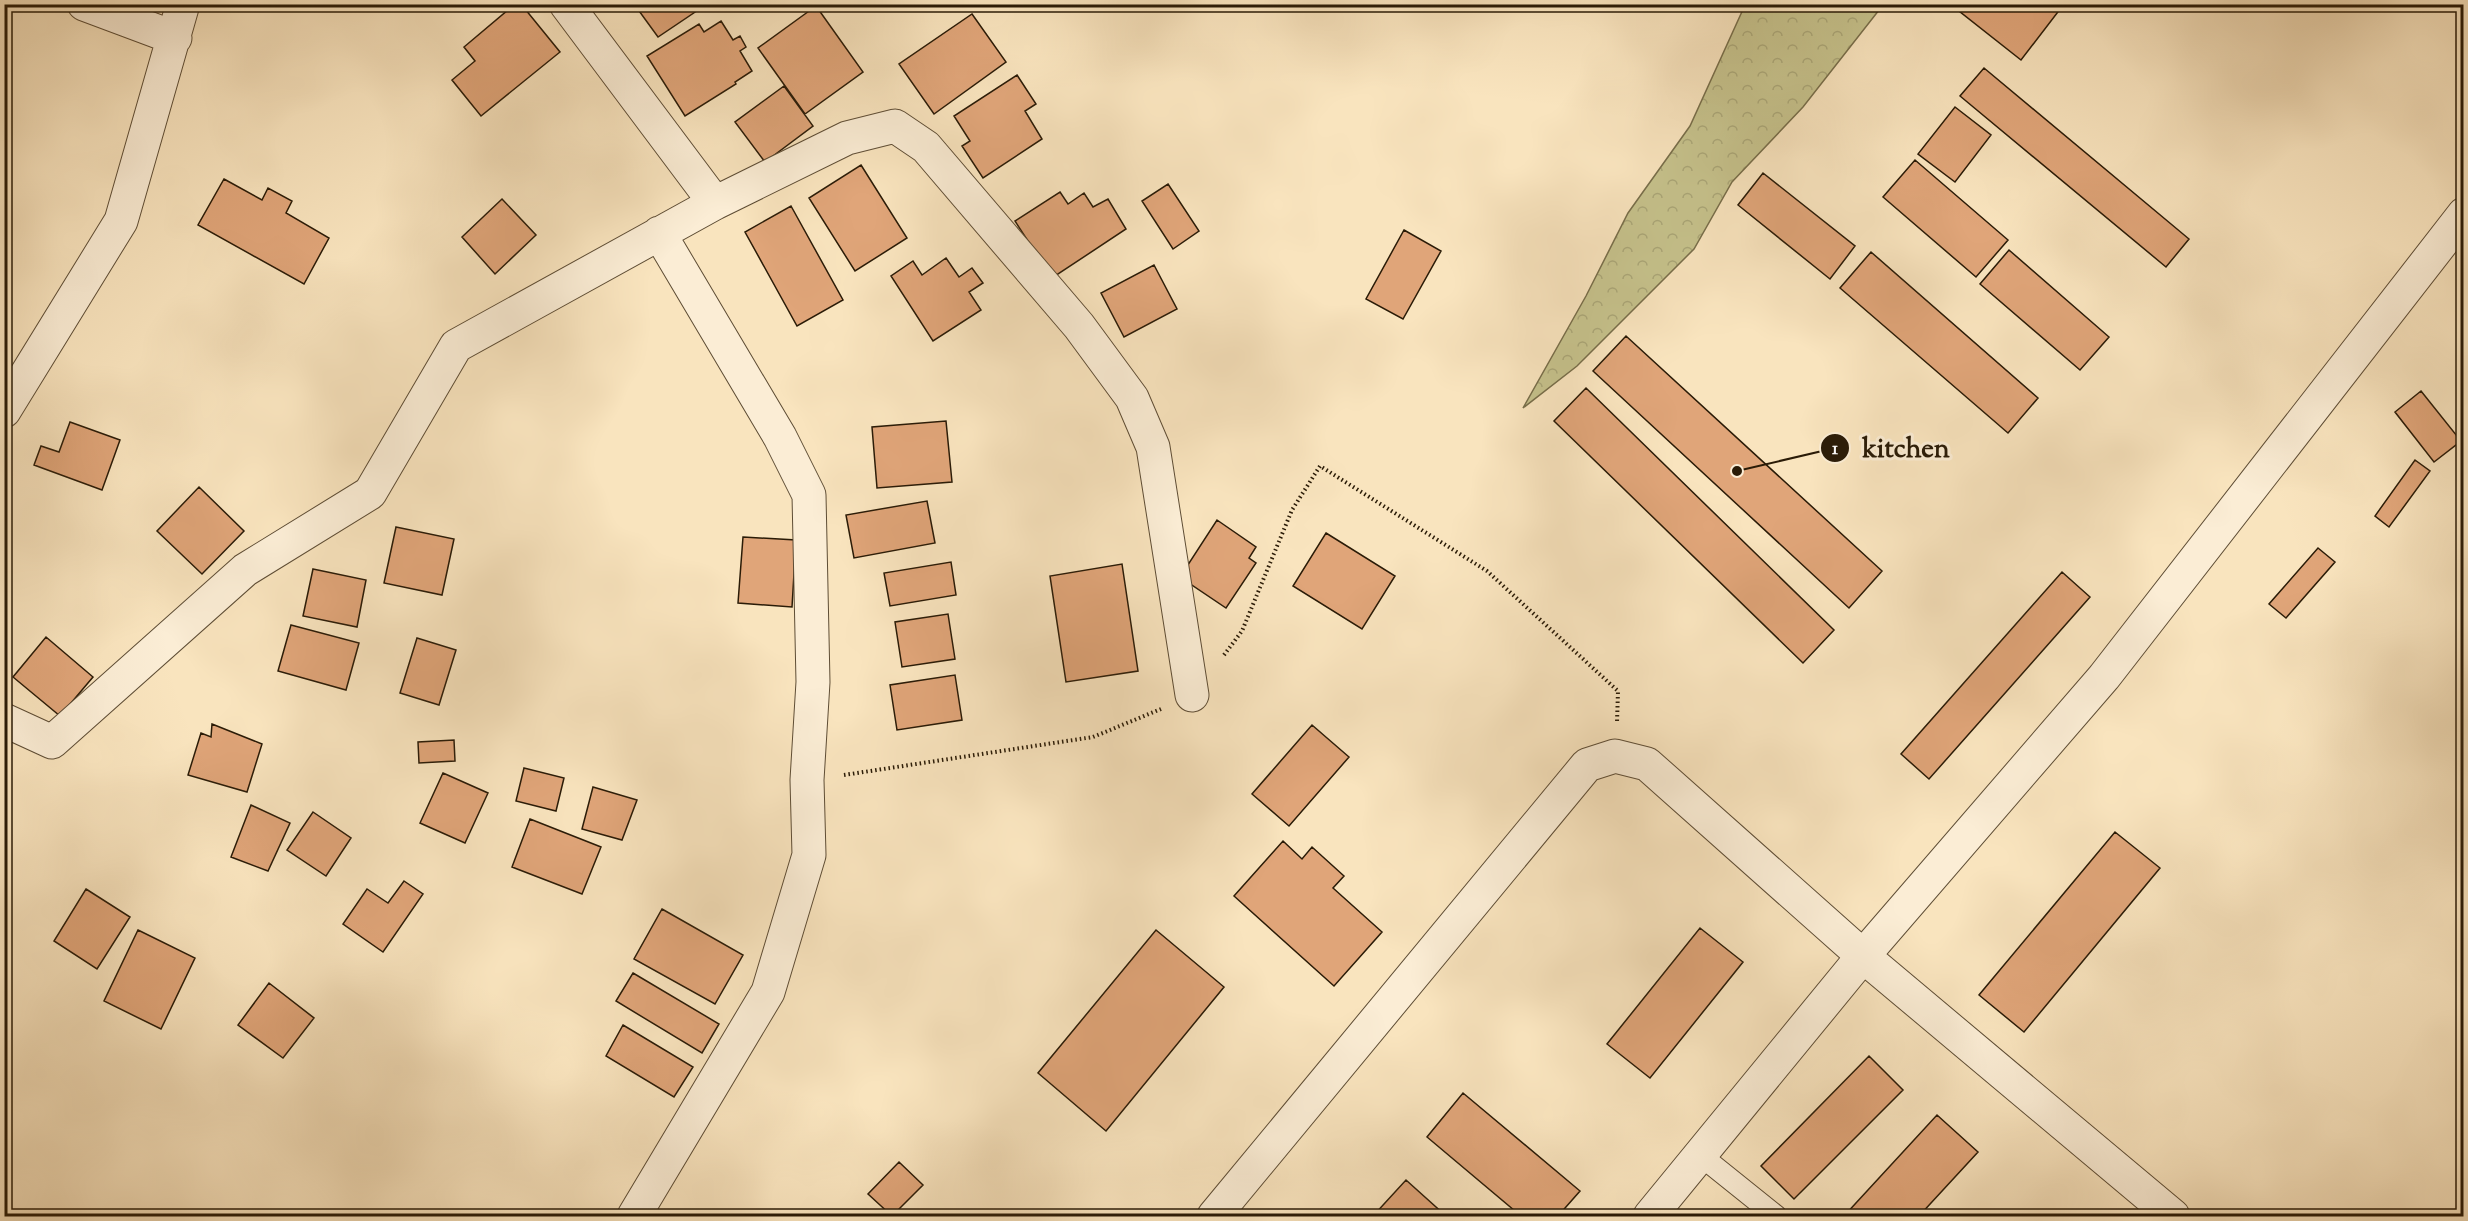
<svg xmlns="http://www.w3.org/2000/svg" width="2468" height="1221" font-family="'Sorts Mill Goudy',serif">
	<defs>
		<pattern id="forest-crowns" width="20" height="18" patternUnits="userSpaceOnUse" patternTransform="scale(1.5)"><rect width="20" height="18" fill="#c6c28c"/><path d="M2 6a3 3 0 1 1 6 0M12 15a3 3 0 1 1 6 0" fill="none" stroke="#aaa677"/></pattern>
	</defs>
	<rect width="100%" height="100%" fill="#f9e4be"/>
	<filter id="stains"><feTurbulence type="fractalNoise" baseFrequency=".00333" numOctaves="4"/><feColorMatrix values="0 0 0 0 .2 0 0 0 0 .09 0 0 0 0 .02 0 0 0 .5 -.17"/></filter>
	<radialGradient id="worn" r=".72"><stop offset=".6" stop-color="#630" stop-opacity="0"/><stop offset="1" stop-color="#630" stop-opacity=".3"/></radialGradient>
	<path fill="url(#forest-crowns)" stroke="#786e4a" stroke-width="1.5" d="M1745 5H1883L1803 107 1732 182 1694 249 1577 366 1523 408 1586 296 1628 213 1690 126Z"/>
	<path fill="#e0a579" stroke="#2a1b07" stroke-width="1.5" d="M515 4H521L560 52 481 116 452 80 475 61 464 47Z
		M634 4H707L658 37Z
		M1964 4H2064L2021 60 1959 11Z
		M816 6 863 72 805 114 758 48Z
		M972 14 1006 62 934 114 899 64Z
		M721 21 733 40 740 36 746 47 740 51 752 71 735 82 736 84 685 116 647 56 699 24 704 32Z
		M1984 68 2189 239 2166 267 1960 96Z
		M1017 75 1036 104 1025 111 1042 139 983 178 962 146 970 141 954 116Z
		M784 86 813 126 765 162 735 122Z
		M1955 107 1991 135 1955 182 1918 154Z
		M1915 160 2008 240 1976 277 1883 197Z
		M861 165 907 238 855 271 809 198Z
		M1763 173 1855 246 1830 279 1738 205Z
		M224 179 262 200 268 188 292 201 286 213 329 238 304 284 198 225Z
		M1168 184 1199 231 1173 249 1142 201Z
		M1060 192 1068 204 1084 193 1093 207 1108 199 1126 229 1052 278 1015 221Z
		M502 199 536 235 495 274 462 237Z
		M791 206 843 300 797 326 745 232Z
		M1404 230 1441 251 1403 319 1366 299Z
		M2009 250 2109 337 2080 370 1980 284Z
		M1871 252 2038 398 2008 433 1840 288Z
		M946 258 959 277 972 268 983 283 969 292 981 310 933 341 891 276 913 261 922 275Z
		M1154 265 1177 309 1124 337 1101 293Z
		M1626 336 1882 571 1849 608 1593 371Z
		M1586 388 1834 630 1803 663 1554 421Z
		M2421 391 2461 441 2434 462 2395 412Z
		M946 421 952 482 877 488 872 427Z
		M70 422 120 440 102 490 34 465 41 446 59 452Z
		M2415 460 2430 471 2389 527 2375 516Z
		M199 487 244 531 202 574 157 531Z
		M927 501 935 543 854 558 846 515Z
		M1217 520 1256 547 1249 558 1256 563 1226 608 1180 577Z
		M396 527 454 539 442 595 384 583Z
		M1326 533 1395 576 1362 629 1293 586Z
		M743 537 796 540 792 607 738 603Z
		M2318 548 2335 562 2286 618 2269 604Z
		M951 562 956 595 890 606 884 573Z
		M1122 564 1138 671 1066 682 1050 576Z
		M313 569 366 580 357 627 303 616Z
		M2062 572 2090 597 1929 779 1901 754Z
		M948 614 955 659 902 667 895 622Z
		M291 625 359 643 346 690 278 671Z
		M46 637 93 677 60 716 13 677Z
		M417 638 456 650 439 705 400 693Z
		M955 675 962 720 897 730 890 685Z
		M212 724 262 744 247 792 188 775 201 733 211 737Z
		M1312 725 1349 757 1289 826 1252 794Z
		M454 740 455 761 419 763 418 742Z
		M524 768 564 778 556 811 516 801Z
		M443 773 488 793 465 843 420 823Z
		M593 787 637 800 622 840 582 829Z
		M251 805 290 823 268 871 231 857Z
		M313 812 351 838 326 876 287 850Z
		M530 819 601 847 582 894 512 867Z
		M2115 832 2160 868 2024 1032 1979 995Z
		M1283 841 1302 859 1312 847 1344 876 1333 888 1382 932 1334 986 1234 896Z
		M404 881 423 894 383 952 343 924 367 889 388 903Z
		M86 889 130 917 97 969 54 941Z
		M662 909 743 955 715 1004 634 959Z
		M1700 928 1743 962 1650 1078 1607 1044Z
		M138 930 195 958 161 1029 104 1001Z
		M1156 930 1224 987 1106 1131 1038 1073Z
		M633 973 719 1024 702 1053 616 1001Z
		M269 983 314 1018 283 1058 238 1025Z
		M623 1025 693 1067 674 1097 606 1056Z
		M1869 1056 1903 1090 1794 1199 1761 1166Z
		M1463 1093 1580 1191 1558 1216H1521L1427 1137Z
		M1937 1115 1978 1152 1919 1216H1844Z
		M899 1162 923 1185 892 1216 868 1194Z
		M1406 1180 1446 1216H1373Z"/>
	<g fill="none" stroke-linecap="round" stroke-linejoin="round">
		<g stroke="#5e4d35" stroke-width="23">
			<path id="lane" d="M1700 1155 1776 1216"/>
		</g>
		<g stroke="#5e4d35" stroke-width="35">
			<path id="street" d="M84 4 175 38
				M715 203 847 138 895 126 926 147 1079 326 1132 398 1153 447 1192 695
				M4 411 121 221 183 4
				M4 720 52 742 245 570 370 493 456 346 715 203 566 4
				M634 1216 768 992 809 855 807 780 813 682 809 495 780 437 659 233
				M1214 1216 1587 765 1615 756 1647 764 1863 956 2173 1216
				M1650 1216 1863 956 2104 677 2464 214"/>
		</g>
		<path stroke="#2a1b07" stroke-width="4" stroke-dasharray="1.5 3" stroke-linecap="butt" d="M1224 655 1242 631 1292 510 1320 466 1487 571 1618 691 1617 722
			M844 775 1093 737 1161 709"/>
		<use href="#lane" stroke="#fbedd5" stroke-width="21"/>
		<use href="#street" stroke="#fbedd5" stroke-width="33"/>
	</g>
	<path fill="none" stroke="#2a1b07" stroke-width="2" d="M1737 471L1835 448"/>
	<g fill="#2a1b07" stroke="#fbedd5" stroke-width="2">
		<circle cx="1737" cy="471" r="6"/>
		<circle cx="1835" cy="448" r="15"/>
	</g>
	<g font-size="18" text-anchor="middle" font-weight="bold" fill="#fff">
		<text x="1835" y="454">1</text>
	</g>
	<g font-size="27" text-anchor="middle" font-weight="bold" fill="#2a1b07" stroke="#fbedd5" stroke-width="6" stroke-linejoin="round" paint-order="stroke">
		<text x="1906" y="457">kitchen</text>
	</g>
	<rect width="2468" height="1221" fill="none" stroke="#f9e4be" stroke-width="24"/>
	<rect x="6" y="6" width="2456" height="1209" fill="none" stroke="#2a1b07" stroke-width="3"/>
	<rect x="12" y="12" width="2444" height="1197" fill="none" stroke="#2a1b07" stroke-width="1.5"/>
	<rect width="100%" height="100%" filter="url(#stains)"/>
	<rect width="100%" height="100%" fill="url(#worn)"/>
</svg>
